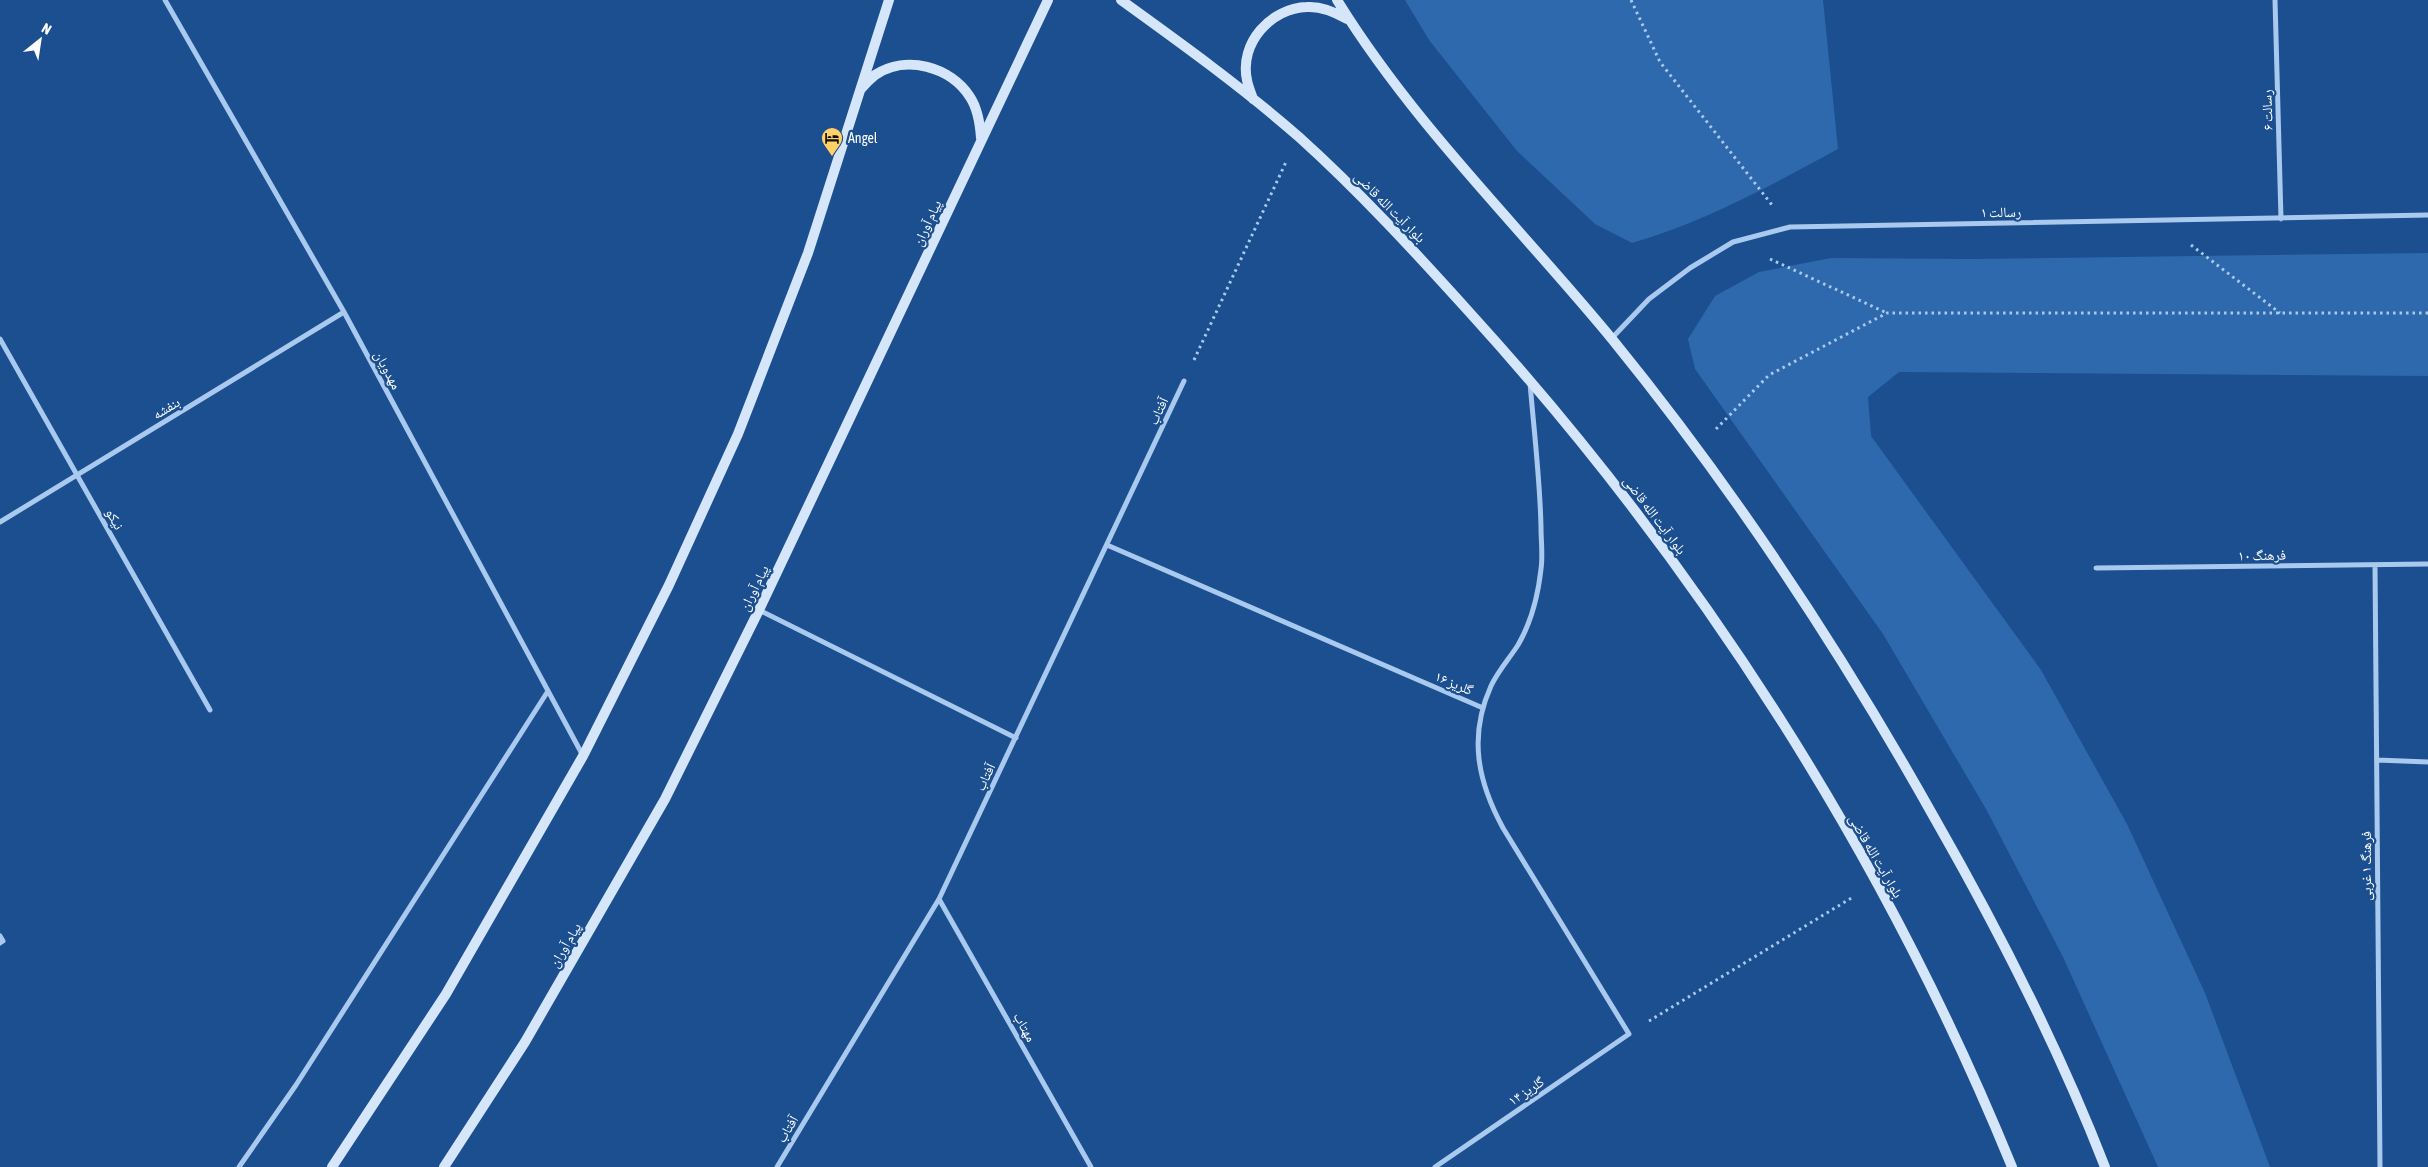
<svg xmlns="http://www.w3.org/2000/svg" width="2428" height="1167" font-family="'Asap Condensed','Noto Naskh Arabic',sans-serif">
	<rect width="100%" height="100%" fill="#1b4f8f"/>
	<path fill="#2e69ad" d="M1405 0H1823L1838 149C1770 186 1706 221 1632 243L1595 224 1517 151 1429 40Z
		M2428 253V376L1899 372 1868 397 1871 436 2041 670 2127 824 2205 993 2270 1167H2158L2063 957 1986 809 1883 634 1695 369 1688 339 1715 296 1759 272 1831 258 1971 259Z"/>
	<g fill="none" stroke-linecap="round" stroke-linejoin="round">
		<path stroke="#a9c9ee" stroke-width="3" stroke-dasharray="2.5 4" stroke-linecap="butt" d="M1631 0 1660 62 1772 205
			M2191 245 2280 313
			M1770 259 1887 313
			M1194 360 1286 162
			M1716 429 1769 375 1887 313H2428
			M1649 1021 1853 897"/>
		<path stroke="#a9c9ee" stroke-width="5" d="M165 0 344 312 582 754
			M2275 0 2281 219
			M1612 338 1649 299 1690 268 1733 242 1790 227 2428 215
			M0 339 210 710
			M0 522 344 312
			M1107 545 1483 708
			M2375 565 2380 1167
			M2096 568 2428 564
			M759 610 1016 738
			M2377 760 2428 762
			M939 899 1091 1167
			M0 936 3 941 0 943
			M239 1167 296 1085 548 691
			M777 1167 939 899 1184 381
			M1435 1167 1629 1034 1503 828C1478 782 1468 737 1491 686 1498 671 1509 659 1518 645 1532 621 1538 596 1541 569 1543 556 1541 541 1541 527 1540 479 1534 431 1530 383"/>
		<path stroke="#d6e6fa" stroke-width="10" d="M1121 0C1182 44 1243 88 1299 137 1360 192 1416 253 1471 314 1698 564 1884 853 2012 1167
			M1337 0C1414 125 1519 226 1612 339 1734 489 1841 651 1935 819 1999 931 2058 1046 2105 1167
			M861 89C865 84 870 79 875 75 906 54 951 67 970 97 978 109 980 123 981 138
			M1253 99C1251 93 1248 86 1247 80 1239 43 1271 8 1307 7 1322 6 1335 12 1347 19
			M332 1167 446 994 583 756 669 585 738 434 808 253 889 0
			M444 1167 525 1042 665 799 759 610 1048 0"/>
	</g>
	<defs>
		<g id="hotel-pin" transform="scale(1.125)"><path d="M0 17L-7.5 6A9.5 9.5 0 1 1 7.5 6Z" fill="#ffd166" stroke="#1b4f8f"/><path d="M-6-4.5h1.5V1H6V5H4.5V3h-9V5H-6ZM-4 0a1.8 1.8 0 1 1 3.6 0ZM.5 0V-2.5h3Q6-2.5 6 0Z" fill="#111"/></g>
	</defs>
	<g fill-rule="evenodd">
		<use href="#hotel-pin" x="832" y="138"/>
	</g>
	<g text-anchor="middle" stroke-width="4.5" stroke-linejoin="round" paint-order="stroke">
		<g font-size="14" fill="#fff" stroke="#1b4f8f">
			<text transform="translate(2267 110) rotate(-92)" y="5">رسالت ۶</text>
			<text transform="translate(1390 207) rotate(45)" y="5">بلوار آیت ‌الله قاضی</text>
			<text transform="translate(2001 212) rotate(-1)" y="5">رسالت ۱</text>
			<text transform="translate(927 223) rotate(-65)" y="5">پیام آوران</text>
			<text transform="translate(388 370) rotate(62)" y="5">مهدویان</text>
			<text transform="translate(166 408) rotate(-31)" y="5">بنفشه</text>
			<text transform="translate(1158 411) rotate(-65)" y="5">آفتاب</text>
			<text transform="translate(1655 515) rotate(53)" y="5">بلوار آیت ‌الله قاضی</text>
			<text transform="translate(115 519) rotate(61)" y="5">نیکو</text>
			<text transform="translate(2262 555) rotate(-1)" y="5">فرهنگ ۱۰</text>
			<text transform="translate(754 588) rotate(-64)" y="5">پیام آوران</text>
			<text transform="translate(1454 683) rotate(23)" y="5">گلریز ۱۶</text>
			<text transform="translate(985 777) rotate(-65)" y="5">آفتاب</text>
			<text transform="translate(1876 856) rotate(60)" y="5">بلوار آیت ‌الله قاضی</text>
			<text transform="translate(2366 866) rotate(-90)" y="5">فرهنگ ۱ غربی</text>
			<text transform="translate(565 945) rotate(-60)" y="5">پیام آوران</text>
			<text transform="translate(1025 1027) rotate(61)" y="5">مهتاب</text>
			<text transform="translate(1526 1091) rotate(-34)" y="5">گلریز ۱۴</text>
			<text transform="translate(787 1129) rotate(-59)" y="5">آفتاب</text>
		</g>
		<g font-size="14" fill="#fff" stroke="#1b4f8f" text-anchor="start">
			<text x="848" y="143">Angel</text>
		</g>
	</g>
	<g transform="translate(40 40) rotate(30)" stroke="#1b4f8f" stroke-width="4" paint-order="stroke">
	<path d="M0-4L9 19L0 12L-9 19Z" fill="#ffffff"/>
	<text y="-8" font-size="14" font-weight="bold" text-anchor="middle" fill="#ffffff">N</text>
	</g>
</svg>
